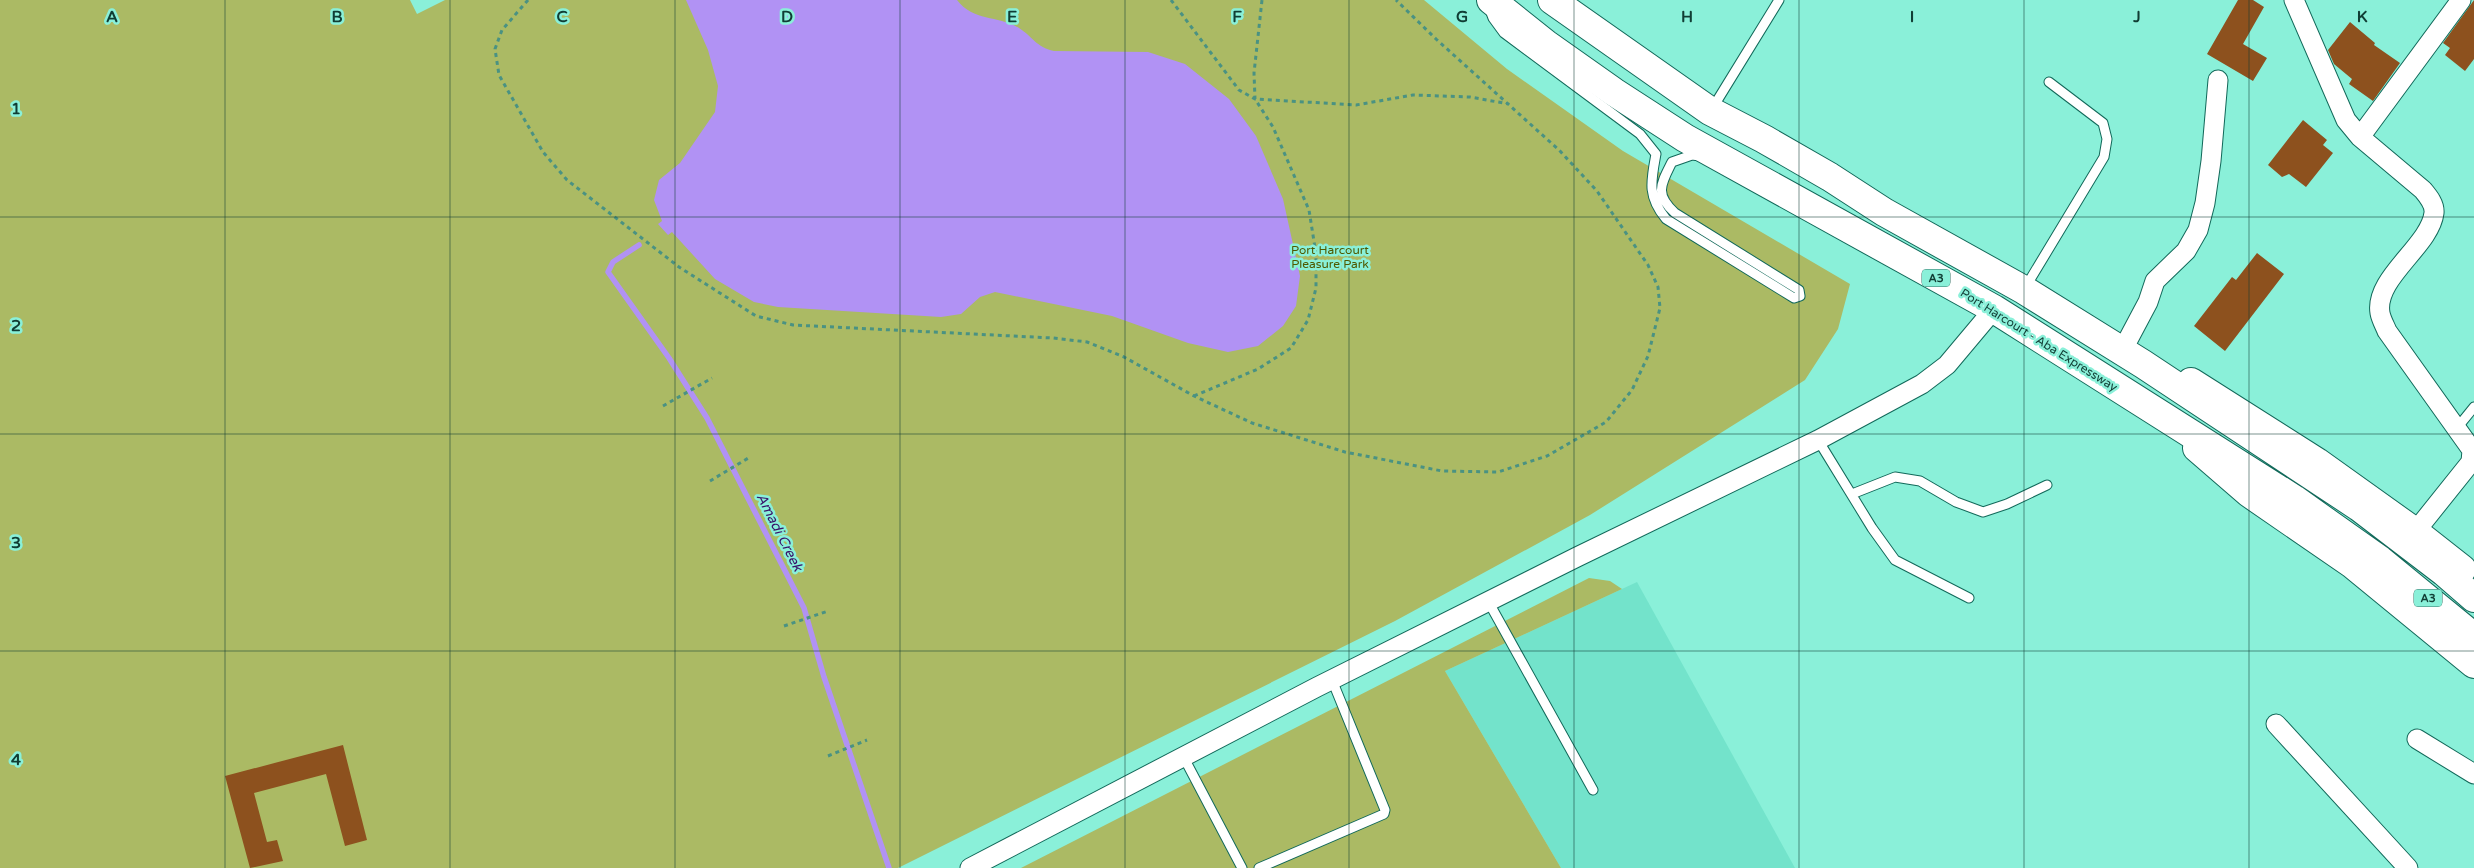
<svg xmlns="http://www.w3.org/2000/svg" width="2474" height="868" font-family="'Varela Round',sans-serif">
	<rect width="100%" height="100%" fill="#8af0d9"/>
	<path fill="#73e3cb" d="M1637 582 1795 868H1561L1445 671Z"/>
	<path fill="#abba64" d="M0 0H410L417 14 445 0H1424L1507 69 1623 151 1850 284 1838 329 1805 380 1590 515 1395 621 898 868H0Z
		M1589 578 1610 581 1622 589 1445 671 1561 868H1021Z"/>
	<path fill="#b192f4" d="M686 0H957C974 22 998 15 1019 28 1033 37 1036 47 1054 51L1148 52 1185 64 1229 99 1256 136 1283 199 1300 276 1296 306 1283 326 1258 346 1228 352 1188 343 1112 316 995 292 980 297 961 314 941 317 778 307 754 302 715 279 672 232 668 235 658 224 662 221 654 200 659 180 680 163 715 112 718 86 708 50Z"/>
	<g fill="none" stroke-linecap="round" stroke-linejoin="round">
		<path stroke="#b192f4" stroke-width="5.5" d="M639 245 613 262 608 272 669 358 707 418 804 608 824 677 889 868"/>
	</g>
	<path fill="#8d511e" d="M2238 0H2253L2264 7 2243 44 2267 58 2253 81 2207 54Z
		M2474 0V59L2465 71 2445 55 2450 48 2443 43Z
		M2350 22 2375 43 2374 45 2400 63 2373 101 2349 84 2352 79 2334 64 2328 50Z
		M2303 120 2327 140 2323 145 2333 153 2306 187 2289 174 2282 177 2268 165Z
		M2257 253 2284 274 2225 351 2194 326 2232 277 2236 280Z
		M343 745 367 840 345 846 326 774 254 793 267 842 277 840 283 861 250 868 225 776Z"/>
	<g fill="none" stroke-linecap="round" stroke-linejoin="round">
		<g stroke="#12695a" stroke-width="11">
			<path id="lane" d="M1490 10 1493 18 1504 33 1640 134 1656 154C1651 181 1647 196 1666 219L1794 298 1800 296 1799 290 1675 213C1654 194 1661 184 1672 162L1692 155 1700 156
				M1712 109 1779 0
				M2025 288 2104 157 2107 139 2103 123 2049 82
				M2457 428 2474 407
				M1818 440 1872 528 1895 560 1969 598
				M1852 494 1895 477 1920 481 1956 502 1983 512 2007 504 2047 485
				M1488 601 1593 790
				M1183 756 1242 868
				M1259 868 1384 814 1385 810 1332 680"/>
		</g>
		<g stroke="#12695a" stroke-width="21">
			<path id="street" d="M2294 0 2346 120 2360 137 2423 190C2428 196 2435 204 2434 213 2430 246 2374 278 2380 313 2381 319 2385 326 2387 331L2469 446 2472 450 2471 462 2415 532
				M2360 137 2461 0
				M2122 351 2148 302 2155 281 2186 251 2198 230 2205 203 2211 161 2218 80
				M2276 724 2408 868
				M2417 739 2474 774
				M970 868 1317 687 1577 557 1818 440 1922 384 1947 365 1994 309"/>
		</g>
		<g stroke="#12695a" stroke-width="30">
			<path id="primary" d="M2191 382 2317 462 2415 532 2462 569
				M2197 448 2249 493 2352 564 2474 664"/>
		</g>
		<g stroke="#12695a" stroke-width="30">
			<path id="highway" d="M1491 0 1546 44 1614 92 1685 138 1994 309 2294 499 2380 560 2474 637
				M1552 0 1710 111 1764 139 1830 177 1884 212 2024 290 2143 364 2359 507 2444 572 2474 598"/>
		</g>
		<path stroke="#4a9282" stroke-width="3" stroke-dasharray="4 4" stroke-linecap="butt" d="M528 0 502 30 495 49 499 75 543 152 567 180 679 267 756 316 793 325 1053 338 1087 342 1124 357 1194 396 1252 423 1345 452 1442 471 1498 472 1547 456 1606 422 1632 390 1648 356 1660 308 1658 287 1648 265 1597 191 1559 150 1436 39 1396 0
			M1171 0 1239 90 1255 99 1356 105 1413 95 1470 97 1509 104
			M1194 396 1258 369 1291 348 1308 320 1316 288V254L1309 210 1273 127 1255 99 1254 73 1262 0
			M663 406 712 378
			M710 481 750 457
			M784 626 828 611
			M828 756 867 740"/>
		<use href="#lane" stroke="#fff" stroke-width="9"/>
		<use href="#street" stroke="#fff" stroke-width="19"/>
		<use href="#primary" stroke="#fff" stroke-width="28"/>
		<use href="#highway" stroke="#fff" stroke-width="28"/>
	</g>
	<path fill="none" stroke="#103d34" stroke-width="1" stroke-opacity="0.55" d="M225 0V868M450 0V868M675 0V868M900 0V868M1125 0V868M1349 0V868M1574 0V868M1799 0V868M2024 0V868M2249 0V868M0 217H2474M0 434H2474M0 651H2474"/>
	<g text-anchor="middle" stroke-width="5" stroke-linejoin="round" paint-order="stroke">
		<g fill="#8af0d9" stroke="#357366" stroke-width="1">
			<rect x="1922" y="269.5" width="28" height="17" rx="4"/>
			<rect x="2414" y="589.5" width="28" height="17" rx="4"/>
		</g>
		<g font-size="11" font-weight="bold" fill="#103d34">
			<text x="1936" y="282">A3</text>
			<text x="2428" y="602">A3</text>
		</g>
		<g font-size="12" fill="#4f5900" stroke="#8af0d9">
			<text x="1330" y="254">Port Harcourt<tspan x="1330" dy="14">Pleasure Park</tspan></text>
		</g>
		<g font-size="12" fill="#103d34" stroke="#8af0d9">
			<text transform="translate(2039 340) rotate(32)" y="4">Port Harcourt - Aba Expressway</text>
		</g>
		<g font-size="14" font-style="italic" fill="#391369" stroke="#8af0d9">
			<text transform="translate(780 532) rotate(63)" y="5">Amadi Creek</text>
		</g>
	</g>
	<g font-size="16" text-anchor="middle" font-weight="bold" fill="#103d34" stroke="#8af0d9" stroke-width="5" stroke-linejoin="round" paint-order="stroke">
		<text x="112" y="22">A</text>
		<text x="337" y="22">B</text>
		<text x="562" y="22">C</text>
		<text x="787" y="22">D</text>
		<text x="1012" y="22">E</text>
		<text x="1237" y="22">F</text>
		<text x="1462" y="22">G</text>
		<text x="1687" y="22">H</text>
		<text x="1912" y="22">I</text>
		<text x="2137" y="22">J</text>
		<text x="2362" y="22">K</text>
		<text x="16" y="114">1</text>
		<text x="16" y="331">2</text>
		<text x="16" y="548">3</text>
		<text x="16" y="765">4</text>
	</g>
</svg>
